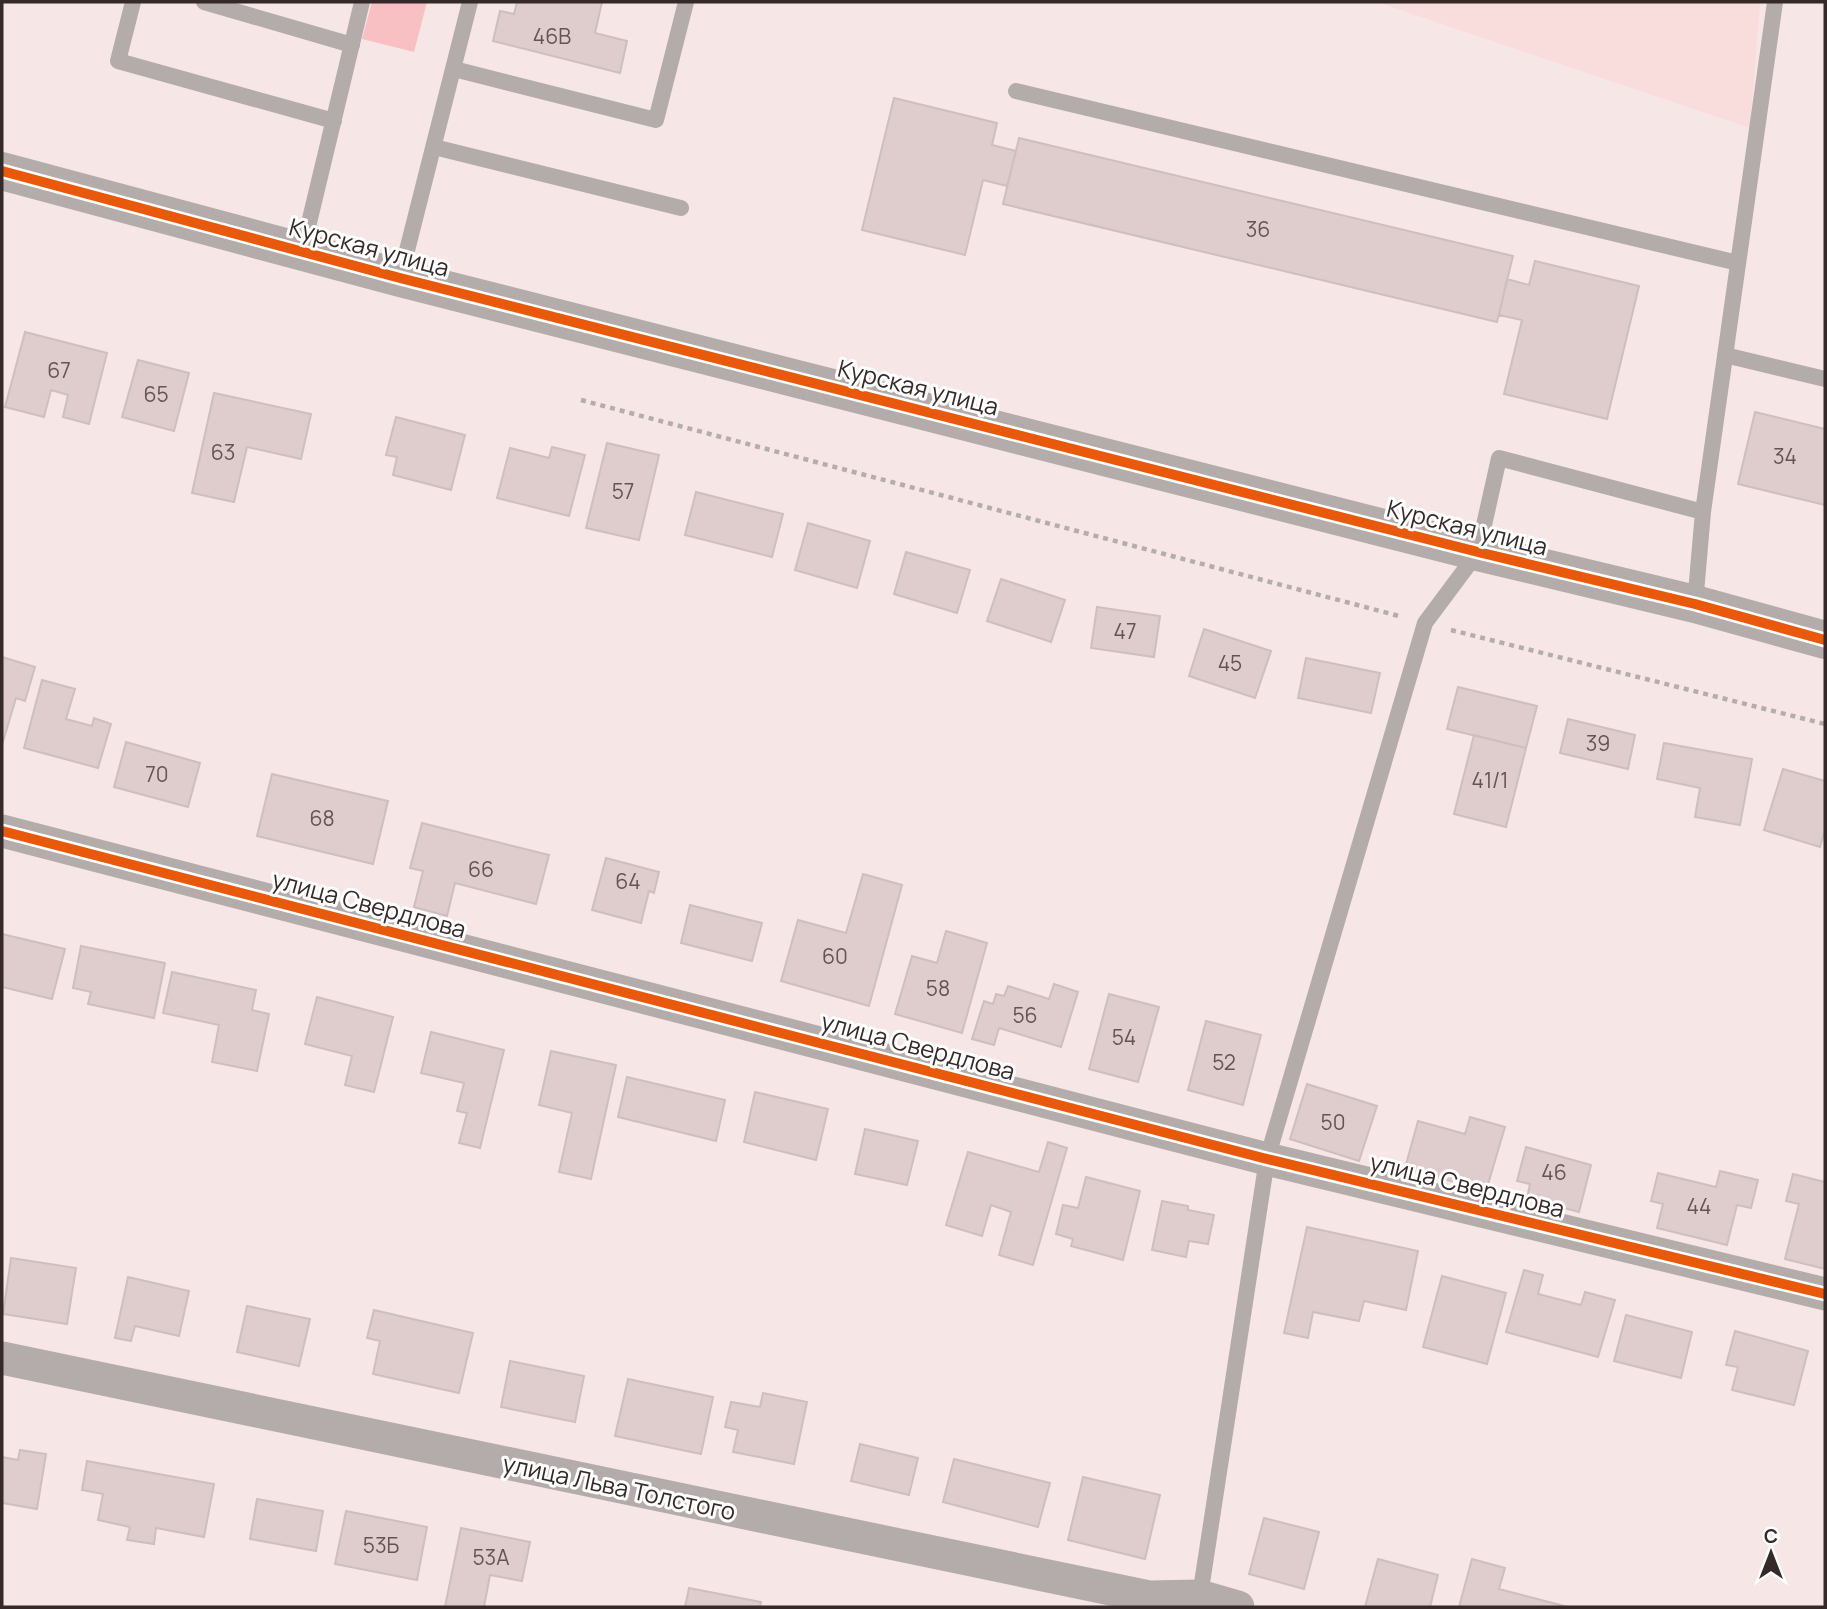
<svg xmlns="http://www.w3.org/2000/svg" width="1827" height="1609" font-family="Manrope,sans-serif">
	<rect width="100%" height="100%" fill="#f7e6e6"/>
	<path fill="#f9dcdc" d="M1377 2H1760L1750 128Z"/>
	<path fill="#f8c0c2" d="M372 2H427L414 52 362 39Z"/>
	<path fill="#dfcccd" stroke="#cdbfc0" stroke-width="2" d="M517 2H602L595 33 627 41 620 73 493 41 500 11 514 14Z
		M894 98 997 123 992 145 1016 151 1007 186 983 180 965 255 862 230Z
		M1019 138 1513 256 1497 322 1003 204Z
		M1535 261 1639 286 1607 419 1504 394 1522 320 1499 315 1507 279 1529 285Z
		M25 332 107 353 89 424 63 417 68 395 51 390 44 417 5 407Z
		M138 360 189 373 174 431 122 417Z
		M214 393 311 414 301 459 247 447 234 502 192 493Z
		M1755 412 1825 429V505L1738 484Z
		M396 417 465 435 451 490 393 475 397 457 386 455Z
		M607 443 659 455 639 540 586 528Z
		M552 447 585 455 569 516 497 498 510 448 549 458Z
		M696 492 783 514 772 557 685 535Z
		M808 523 870 541 857 588 795 570Z
		M906 552 970 570 957 613 894 594Z
		M1001 579 1065 600 1051 642 987 621Z
		M1097 607 1160 616 1154 657 1091 648Z
		M1204 629 1271 651 1255 698 1189 676Z
		M2 657 35 667 25 701 16 698 2 745Z
		M1306 658 1380 673 1371 713 1298 698Z
		M42 680 75 689 66 719 92 726 94 718 111 724 98 768 24 748Z
		M1458 687 1537 706 1526 748 1447 729Z
		M1568 719 1635 735 1628 769 1560 753Z
		M1474 735 1526 748 1506 827 1454 814Z
		M126 742 200 763 188 807 114 787Z
		M1664 743 1752 759 1740 825 1695 817 1700 788 1657 779Z
		M1783 769 1825 781V830L1820 847 1764 830Z
		M272 774 388 801 373 864 257 836Z
		M422 823 549 855 536 904 455 883 447 916 414 907 423 871 410 868Z
		M606 858 659 872 654 893 649 891 641 923 592 910Z
		M863 874 902 885 869 1006 781 981 798 920 846 933Z
		M690 905 762 923 752 961 681 943Z
		M946 931 987 943 962 1033 895 1014 912 956 937 963Z
		M2 934 65 949 52 999 2 987Z
		M81 946 165 963 154 1018 88 1004 91 992 73 988Z
		M172 972 256 990 252 1010 269 1014 257 1071 212 1062 219 1025 163 1013Z
		M1054 984 1078 992 1061 1047 999 1028 994 1045 972 1039 984 1001 993 1004 996 994 1004 996 1008 986 1049 999Z
		M1109 994 1159 1007 1138 1082 1089 1069Z
		M317 997 393 1017 374 1092 345 1085 352 1056 305 1044Z
		M1206 1021 1261 1035 1243 1105 1188 1090Z
		M431 1032 504 1050 480 1148 459 1143 467 1113 457 1111 464 1083 421 1073Z
		M551 1051 616 1065 591 1179 559 1172 572 1113 539 1105Z
		M627 1077 725 1100 716 1141 618 1117Z
		M1307 1084 1377 1106 1359 1161 1290 1139Z
		M755 1092 828 1109 816 1160 744 1142Z
		M1470 1117 1505 1127 1486 1191 1405 1168 1418 1121 1465 1134Z
		M865 1129 918 1141 907 1185 855 1174Z
		M1048 1142 1067 1148 1033 1265 999 1255 1011 1212 991 1205 982 1236 946 1225 968 1152 1039 1172Z
		M1526 1147 1591 1165 1579 1212 1527 1198 1530 1184 1517 1181Z
		M1720 1171 1758 1180 1751 1208 1737 1205 1727 1245 1657 1228 1663 1204 1651 1201 1658 1173 1716 1187Z
		M1793 1174 1825 1182V1269L1785 1259 1799 1204 1786 1201Z
		M1086 1177 1140 1191 1123 1260 1071 1246 1073 1239 1056 1234 1063 1205 1078 1208Z
		M1162 1201 1188 1206V1210L1214 1215 1208 1244 1189 1241 1186 1257 1152 1250Z
		M1307 1227 1418 1251 1406 1310 1364 1301 1359 1321 1313 1312 1308 1338 1284 1333Z
		M11 1258 76 1268 67 1324 3 1314Z
		M1524 1270 1543 1275 1538 1294 1581 1305 1585 1292 1615 1300 1598 1357 1506 1332Z
		M1442 1276 1506 1293 1487 1364 1423 1347Z
		M128 1277 189 1291 179 1336 135 1326 131 1341 115 1338Z
		M247 1306 310 1319 299 1366 237 1352Z
		M374 1310 473 1333 459 1393 373 1374 380 1341 367 1338Z
		M1626 1315 1692 1332 1681 1378 1614 1361Z
		M1735 1331 1808 1351 1794 1405 1732 1390 1738 1367 1726 1365Z
		M510 1361 584 1376 575 1422 501 1407Z
		M628 1379 713 1397 701 1454 615 1436Z
		M763 1393 807 1402 794 1464 733 1452 738 1430 725 1427 731 1402 760 1407Z
		M860 1444 918 1458 909 1495 851 1481Z
		M20 1450 46 1454 37 1509 2 1503V1457L18 1460Z
		M954 1459 1050 1483 1038 1527 943 1502Z
		M87 1461 214 1484 204 1537 156 1528 154 1544 127 1540 130 1527 98 1520 103 1494 82 1490Z
		M1083 1477 1160 1495 1145 1559 1068 1540Z
		M257 1499 323 1511 316 1551 250 1539Z
		M346 1511 427 1527 417 1580 335 1564Z
		M1264 1518 1319 1532 1304 1589 1249 1574Z
		M461 1528 530 1542 522 1581 490 1575 484 1607H445Z
		M1378 1559 1438 1575 1430 1607H1365Z
		M1472 1559 1505 1568 1499 1589 1568 1607H1459Z
		M689 1588 761 1602 760 1607H685Z"/>
	<g fill="none" stroke-linecap="round" stroke-linejoin="round">
		<path stroke="#b5acac" stroke-width="4.5" stroke-dasharray="5 5" stroke-linecap="butt" d="M581 400 1399 616
			M1451 630 1825 724"/>
		<path stroke="#b4abab" stroke-width="16" d="M133 2 118 61 334 121
			M204 2 352 45
			M454 69 656 120 686 2
			M1016 91 1738 263
			M434 147 681 208
			M302 252 362 2
			M400 278 470 2
			M1725 355 1825 379
			M1695 604 1703 512 1775 2
			M1200 1596 1267 1159 1425 623 1478 552 1499 458 1703 512"/>
		<path stroke="#b4abab" stroke-width="33" d="M2 831 1267 1159 1825 1294
			M2 1358 1149 1597 1200 1596 1238 1607"/>
		<path stroke="#b4abab" stroke-width="38" d="M2 171 400 278 1478 552 1695 604 1825 640"/>
		<g stroke="#fff" stroke-width="15">
			<path id="cycleway" d="M2 171 400 278 1478 552 1695 604 1825 640
				M2 831 1267 1159 1825 1294"/>
		</g>
		<use href="#cycleway" stroke="#e8590c" stroke-width="10"/>
	</g>
	<g text-anchor="middle" stroke-width="6" stroke-linejoin="round" paint-order="stroke">
		<g font-size="21" fill="#625454">
			<text x="552" y="44">46В</text>
			<text x="1258" y="237">36</text>
			<text x="59" y="378">67</text>
			<text x="156" y="402">65</text>
			<text x="223" y="460">63</text>
			<text x="1785" y="464">34</text>
			<text x="623" y="499">57</text>
			<text x="1125" y="639">47</text>
			<text x="1230" y="671">45</text>
			<text x="1598" y="751">39</text>
			<text x="157" y="782">70</text>
			<text x="1490" y="788">41/1</text>
			<text x="322" y="826">68</text>
			<text x="481" y="877">66</text>
			<text x="628" y="889">64</text>
			<text x="835" y="964">60</text>
			<text x="938" y="996">58</text>
			<text x="1025" y="1023">56</text>
			<text x="1124" y="1045">54</text>
			<text x="1224" y="1070">52</text>
			<text x="1333" y="1130">50</text>
			<text x="1554" y="1180">46</text>
			<text x="1699" y="1214">44</text>
			<text x="381" y="1553">53Б</text>
			<text x="491" y="1565">53А</text>
		</g>
		<g font-size="24" fill="#352929" stroke="#fff">
			<text transform="translate(369 248) rotate(15)" y="8">Курская улица</text>
			<text transform="translate(918 388) rotate(14)" y="8">Курская улица</text>
			<text transform="translate(1467 528) rotate(14)" y="8">Курская улица</text>
			<text transform="translate(369 905) rotate(15)" y="8">улица Свердлова</text>
			<text transform="translate(918 1047) rotate(15)" y="8">улица Свердлова</text>
			<text transform="translate(1467 1186) rotate(14)" y="8">улица Свердлова</text>
			<text transform="translate(619 1488) rotate(12)" y="8">улица Льва Толстого</text>
		</g>
	</g>
	<rect width="1827" height="1609" fill="none" stroke="#352929" stroke-width="7"/>
	<g transform="translate(1771 1553)" stroke="#ffffff" stroke-width="5" paint-order="stroke">
	<path d="M0-5L12 26L0 18L-12 26Z" fill="#352929"/>
	<text y="-10" font-size="19" font-weight="bold" text-anchor="middle" fill="#352929">С</text>
	</g>
</svg>
